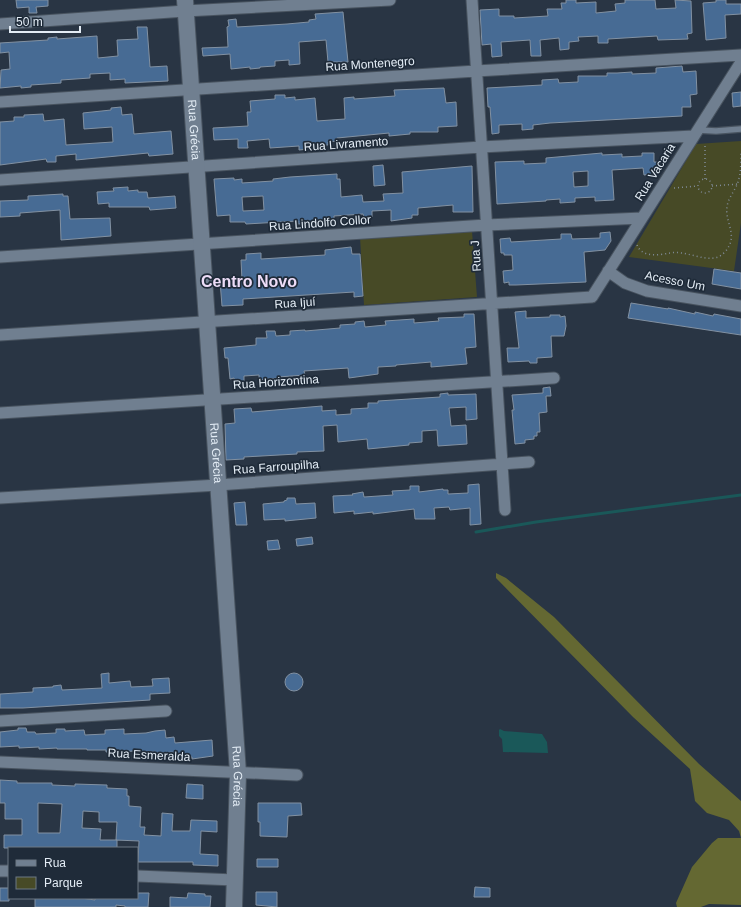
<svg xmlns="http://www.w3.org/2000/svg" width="741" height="907" font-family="Helvetica,sans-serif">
	<rect width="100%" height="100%" fill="#293544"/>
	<path fill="#474a26" d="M741 141V223L734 271 629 257 696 144Z
		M472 231 477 297 364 305 360 237Z"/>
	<path fill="#646832" d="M496 573 506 578 554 617 699 764 741 801V905L709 904 701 907H677L676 903 692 867 712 843 718 838H741L739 831 729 820 707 813 695 801 690 769 633 717 496 578Z"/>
	<path fill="#1a5859" d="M500 729 504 731 542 734 547 742 548 753 503 752 502 739 499 736V730Z"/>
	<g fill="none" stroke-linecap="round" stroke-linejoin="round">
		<path stroke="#1a5859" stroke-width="3" d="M476 532 536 522 741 495"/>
	</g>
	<path fill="#476b94" stroke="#8291a2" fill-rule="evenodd" d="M16 0H48V6L36 7 37 13H29V7L17 8Z
		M566 0H576V3L596 2V13L616 11 615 4 625 3V0H655L656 9 676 8 675 0 691 1 692 33 687 34 688 39 658 40 657 36 608 39V43H598V36L578 37 579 41 569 42V49L560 50 559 38 540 40 541 56H531L530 40 501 42 502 56 492 57 491 44 482 45 480 10 499 9V16H514V18L548 16 547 9H562L561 3H566Z
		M716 0H726V4H741V14L725 15 726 38 706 40 703 3 716 2Z
		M343 12 348 62H328L326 40 299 42 300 64 289 65V60L275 61V66L260 67V68L250 69V67L231 69 230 54 203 56 202 48 228 47 227 27 229 26 228 20 236 19 237 27 287 24 309 22V20L316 19 315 14Z
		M137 27H147L150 67 167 66 168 81 125 83V79L110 80V73L90 74V78L61 80V83L31 85V87L21 88V86L0 88 1 70 10 69 9 52 0 53V43L48 40V38L57 37V39L97 36 98 58 118 56 117 40 138 39Z
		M682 66 683 72 696 71 697 94 690 95 691 107H682V116L550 123 533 125V129L522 130V124L499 125V133L492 134 490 107H488L487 88 542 85V80L558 79 559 83 578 82V76H607V73H617L632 72V74L656 73V68Z
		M444 88 446 103 456 102 457 126 438 127V132H410V134L389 136V133L337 138V141L328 142V145L308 146 309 149 299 150V146L270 148 269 139 247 141 248 148H238V139L214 140 213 128 248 126 247 112H251L250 101 275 99V95H285V98L295 97V100L315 98 317 121 345 119 344 98 354 97V99L395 96 394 90Z
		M741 92V106L733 107 732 93Z
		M121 107 122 115 132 114 134 134 171 131 173 154 149 156 148 153 76 160V154L56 156V162H47L46 159 0 165V122L14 121V117H24V115L43 114 44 121 64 119 66 145 113 142 112 127 84 129 83 113 111 110V108Z
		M602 153V155L622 154V157L642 156V153H654V162H660L652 174 644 175 643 168 612 170 614 200 595 201V197L575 198V202L560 203V199L546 200V201L497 204 495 162 524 161V164L546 163V158ZM588 171V186L574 187 573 172Z
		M383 165 385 185 374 186 373 166Z
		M472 166 473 212H453V205L418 208V215H412V218L391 221V210L372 211V217H364L363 214 334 216V222L298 224V221L246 224 245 222H230V215L217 216 214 179 234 178V180L242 179V183L273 181V179L290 177 337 174V179H340L341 197 362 195 363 202 384 201 383 194 403 193 402 172ZM263 196 264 210 243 211 242 197Z
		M128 187V191L138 190V192H147L148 198 175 196 176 208 150 210 149 207H109V203L98 204 97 192 114 191 113 188Z
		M63 194V196H68L70 219 110 218 111 236 61 240 60 210 20 213V216L0 217V201L28 200V196Z
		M610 232 611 241 605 250 584 252 586 282 516 285H509V282L504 283 503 271 513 270 512 255H504V253H501L500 239 510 238 511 242 561 239V234H571L572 239 600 238V233Z
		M351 247 352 254H360L363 296 354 297V292L243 299V305L222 306 220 281 242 280 241 260H246V254L261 253V259L325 255V250Z
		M714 269 741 273V289L712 284Z
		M631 303 668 309V308L695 314V312L713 316 714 314 741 319V335L628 318Z
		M526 311V318L550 317V315H560V317L565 316 566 326 564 336H551L552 357 537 358V363H530L529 361 508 362 507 348H519L515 312Z
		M464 314H474L476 347 465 348 467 364 431 367V362L396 365V366L378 367V374L349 378 348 368 304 371 305 375 278 377V378L259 380V375L244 376V383H235L234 378 230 379 228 358H225L224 348 256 345V338H267L266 331H275L276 336 290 335V331L305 330V331L340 328V325L355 324V322L364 321 365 327 375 326 386 325 385 321 414 319V323L439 321 438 318 464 317Z
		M550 387 551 396H546L547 412 539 413 540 432H537V436H534V439L525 440V443L515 444 512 410H514L512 395 543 393V388Z
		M448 393V395L476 394 477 419 466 420V407L449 408 451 426 466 425 467 444 438 446 437 430 422 431V442L409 443V445L368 449 367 439 338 442 337 425 323 426 324 451 297 452V454L244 457V459L226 460 225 424 235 423 234 409 251 408 252 412 322 406V411L336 410V415L351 414V409L368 408V403H378V401L440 397V394Z
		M479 484 481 524 470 525V508L450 510 449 507 434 508 435 519H415L414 509 373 514V512L354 514V511L334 513 333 496 353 495 352 494 363 492 364 497 393 495 392 491 410 490V486H419V492L443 489V490H448V494L468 493V485Z
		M287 498H295L296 504 315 503 316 518 285 521V519L264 520 263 504 284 502V501L287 500Z
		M245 502 247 525H236L234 503Z
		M312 537 313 544 297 546 296 539Z
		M278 540 280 549 268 550 267 541Z
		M109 673V683L130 681 131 687 153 686 152 679 169 678 170 693 150 694V700L23 708H0V694L33 692V688L53 687V686L61 685 62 690 102 688 101 674Z
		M285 682a9 9 0 1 1 18 0a9 9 0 1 1-18 0Z
		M18 728H26L27 732H35L36 734 56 733V729H65V731L84 730 85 735 105 734V730L124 729V734L146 733 155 731 165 730 166 738 174 737 175 743 212 740 213 756 192 759V757L177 758V752L156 753V752H137V751L106 752V750H87V749H57V748L39 749V747L19 748V746L0 747V732L18 730Z
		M0 780 17 781V783H52V785L75 786V784L107 785V788L127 789V796H129V806L141 807 140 827H145L144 835 161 836 162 813 173 814 172 831H190L191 820 217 821V832L201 831 200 854 218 855V866L193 865V862H138L139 841 116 840 117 822H99V812L83 811 82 828 101 829 100 840H117V848H4V835H22V819H5V803H0ZM38 803 62 804 60 833H38Z
		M187 784 203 785V799L186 798Z
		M258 803H301L302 815 288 816 287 837 260 836V822H258Z
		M257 859H278V867H257Z
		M475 887 490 888V897H474Z
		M0 888H9V901H0Z
		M256 892H277V907L256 905Z
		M138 893H149L148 907H125V906L116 905V907H35V898H81L95 900V898H137Z
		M188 893 205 894V896H211L210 907H170V897L187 898Z"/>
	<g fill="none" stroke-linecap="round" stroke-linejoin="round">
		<g stroke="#48535f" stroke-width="8">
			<path id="service" d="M698 130 716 131 741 129"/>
		</g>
		<g stroke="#48535f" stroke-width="13">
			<path id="minor" d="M472 0 505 510
				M0 24 185 11 390 0
				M0 102 476 71 741 55
				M0 180 481 147 694 136
				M0 257 486 225 642 218
				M608 271 625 283 647 291 741 306
				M0 335 592 297 741 62
				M0 413 554 378
				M0 498 218 485 529 462
				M0 721 166 711
				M0 762 297 775
				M0 871H9
				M137 876 235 880"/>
		</g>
		<g stroke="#48535f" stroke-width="18">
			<g id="secondary">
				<path id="s1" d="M185 0 238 773 234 907"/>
			</g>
		</g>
		<path stroke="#818c98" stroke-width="1.5" stroke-dasharray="1 3" stroke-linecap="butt" d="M705 179V144
			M698 186a7 7 0 1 1 14 0a7 7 0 1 1-14 0Z
			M712 186 738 184
			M674 188 698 186
			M637 245C642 258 659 255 670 253 686 250 703 262 718 257 723 255 727 250 729 246 736 233 725 221 727 207 728 198 735 191 738 182 741 173 741 161 741 152"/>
		<use href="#service" stroke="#707f90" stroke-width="5.5"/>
		<use href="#minor" stroke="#707f90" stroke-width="11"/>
		<use href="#secondary" stroke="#707f90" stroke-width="16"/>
	</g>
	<g text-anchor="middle" stroke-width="3.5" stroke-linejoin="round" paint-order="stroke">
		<g font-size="12" fill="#e3ecf5" stroke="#1f2b39">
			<text transform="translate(370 64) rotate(-4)" y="4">Rua Montenegro</text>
			<text dy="4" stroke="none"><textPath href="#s1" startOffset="130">Rua Grécia</textPath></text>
			<text transform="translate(346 144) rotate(-4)" y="4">Rua Livramento</text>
			<text transform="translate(655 172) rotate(-58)" y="4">Rua Vacaria</text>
			<text transform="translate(320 223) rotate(-4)" y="4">Rua Lindolfo Collor</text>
			<text transform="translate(476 256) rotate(-94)" y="4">Rua J</text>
			<text transform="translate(675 281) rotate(11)" y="4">Acesso Um</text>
			<text transform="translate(295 303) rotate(-4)" y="4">Rua Ijuí</text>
			<text transform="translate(276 382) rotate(-4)" y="4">Rua Horizontina</text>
			<text dy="4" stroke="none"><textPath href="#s1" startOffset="454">Rua Grécia</textPath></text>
			<text transform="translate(276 467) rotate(-4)" y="4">Rua Farroupilha</text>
			<text transform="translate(149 755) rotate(3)" y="4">Rua Esmeralda</text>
			<text dy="4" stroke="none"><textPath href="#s1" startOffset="778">Rua Grécia</textPath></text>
		</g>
		<g font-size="16" font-weight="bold" fill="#edddf8" stroke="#1f2b39">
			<text x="249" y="287">Centro Novo</text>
		</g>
	</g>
	<rect x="8" y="847" width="130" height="52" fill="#1f2b39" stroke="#6d7884"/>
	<rect x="16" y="860" width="20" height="6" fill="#707f90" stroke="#6d7884"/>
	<text x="44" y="867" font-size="12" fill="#e3ecf5">Rua</text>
	<rect x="16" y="877" width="20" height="12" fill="#474a26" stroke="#6d7884"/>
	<text x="44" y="887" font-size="12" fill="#e3ecf5">Parque</text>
	<path d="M10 26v6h70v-6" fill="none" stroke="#e3ecf5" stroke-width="2"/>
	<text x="16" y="26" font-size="12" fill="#e3ecf5" stroke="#1f2b39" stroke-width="3" paint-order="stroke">50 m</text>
</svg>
